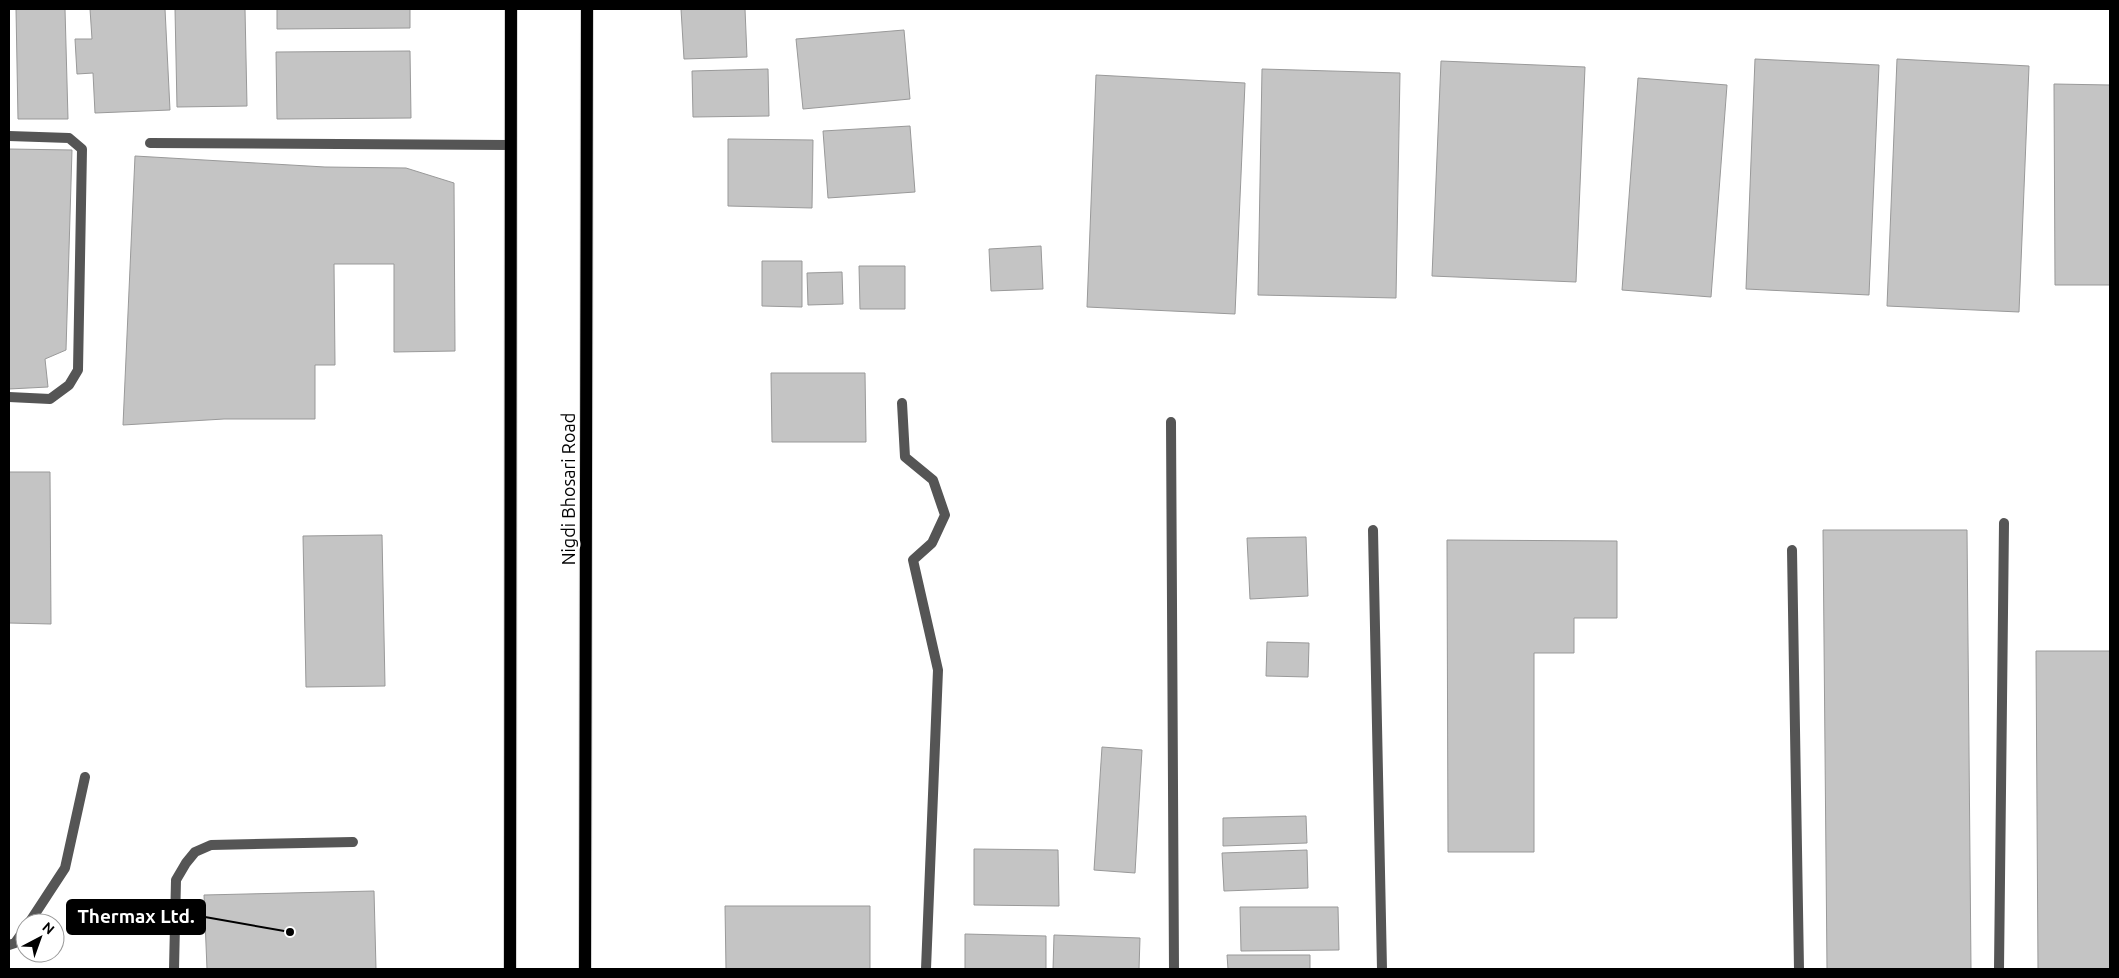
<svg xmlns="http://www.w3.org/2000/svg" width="2119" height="978" font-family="Ubuntu,sans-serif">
	<rect width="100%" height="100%" fill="#fff"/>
	<path fill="#c4c4c4" stroke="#999" d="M16 9H65L68 119H18Z
		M90 9H165L170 110 95 113 93 73 77 74 75 39H92Z
		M175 9H245L247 106 177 107Z
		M277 9H410V28L277 29Z
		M681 9H745L747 57 684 59Z
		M904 30 910 99 803 109 796 39Z
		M410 51 411 118 277 119 276 52Z
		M1755 59 1879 65 1869 295 1746 289Z
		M1897 59 2029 66 2019 312 1887 306Z
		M1441 61 1585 67 1576 282 1432 276Z
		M768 69 769 116 693 117 692 71Z
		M1262 69 1400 73 1396 298 1258 295Z
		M1096 75 1245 83 1235 314 1087 307Z
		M1638 78 1727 85 1711 297 1622 290Z
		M2054 84 2110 85V285H2055Z
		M910 126 915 192 828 198 823 131Z
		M728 139 813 140 812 208 728 206Z
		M9 149 72 150 66 350 45 359 48 387 9 389Z
		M135 156 325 167 406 168 454 183 455 351 394 352V264H334L335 365H315V419H224L123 425Z
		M1041 246 1043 289 991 291 989 249Z
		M762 261H802V307L762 306Z
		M859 266H905V309H860Z
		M842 272 843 304 808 305 807 273Z
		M771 373H865L866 442H772Z
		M9 472H50L51 624 9 623Z
		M1823 530H1967L1971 969H1827Z
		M382 535 385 686 306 687 303 536Z
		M1306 537 1308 596 1250 599 1247 538Z
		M1447 540 1617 541V618H1574V653H1534V852H1448Z
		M1267 642 1309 643 1308 677 1266 676Z
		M2036 651H2110V969H2038Z
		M1102 747 1142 750 1135 873 1094 870Z
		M1306 816 1307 843 1223 846V818Z
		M974 849 1058 850 1059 906 974 905Z
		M1307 850 1308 888 1224 891 1222 853Z
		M374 891 376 969H207L204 895Z
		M725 906H870V969H726Z
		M1240 907H1338L1339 950 1241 951Z
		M965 934 1046 936V969H965Z
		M1054 935 1140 938 1139 969H1053Z
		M1227 955H1310V969H1228Z"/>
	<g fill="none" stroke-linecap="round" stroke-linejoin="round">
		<g stroke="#dbdbdb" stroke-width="14">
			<path id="primary" d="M510 969 511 9
				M585 969 587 9"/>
		</g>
		<path stroke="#555" stroke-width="10" d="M9 136 69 138 82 149 78 370 69 385 50 399 9 397
			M150 143 511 145
			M902 403 905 457 933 480 945 515 932 543 913 560 938 670 926 969
			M1171 422 1174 969
			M1373 530 1382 969
			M1792 550 1799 969
			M29 923 65 868 85 777
			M9 945 15 943 25 929
			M174 969 176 880 186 863 195 852 211 845 353 842
			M1999 969 2004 523"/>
		<use href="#primary" stroke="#000" stroke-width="12"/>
	</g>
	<g text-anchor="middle" stroke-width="5" stroke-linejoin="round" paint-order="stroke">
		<g font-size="18" fill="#000" stroke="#fff">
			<text transform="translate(569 489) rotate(-90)" y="6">Nigdi Bhosari Road</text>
		</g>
	</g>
	<path fill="none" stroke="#000" stroke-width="2" d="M290 932L205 917"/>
	<circle fill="#000" stroke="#fff" stroke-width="2" cx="290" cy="932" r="5"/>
	<rect fill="#000" stroke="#000" stroke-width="2" x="67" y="900" width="138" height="34" rx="5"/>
	<g font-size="19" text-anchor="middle" font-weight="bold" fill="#fff">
		<text x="136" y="923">Thermax Ltd.</text>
	</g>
	<rect width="2119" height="978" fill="none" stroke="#000000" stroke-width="20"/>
	<g transform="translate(40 938) rotate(41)"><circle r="24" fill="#ffffff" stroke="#999999"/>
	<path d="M0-4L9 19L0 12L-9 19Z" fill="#000000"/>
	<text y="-8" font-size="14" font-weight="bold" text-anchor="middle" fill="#000000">N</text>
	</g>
</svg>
